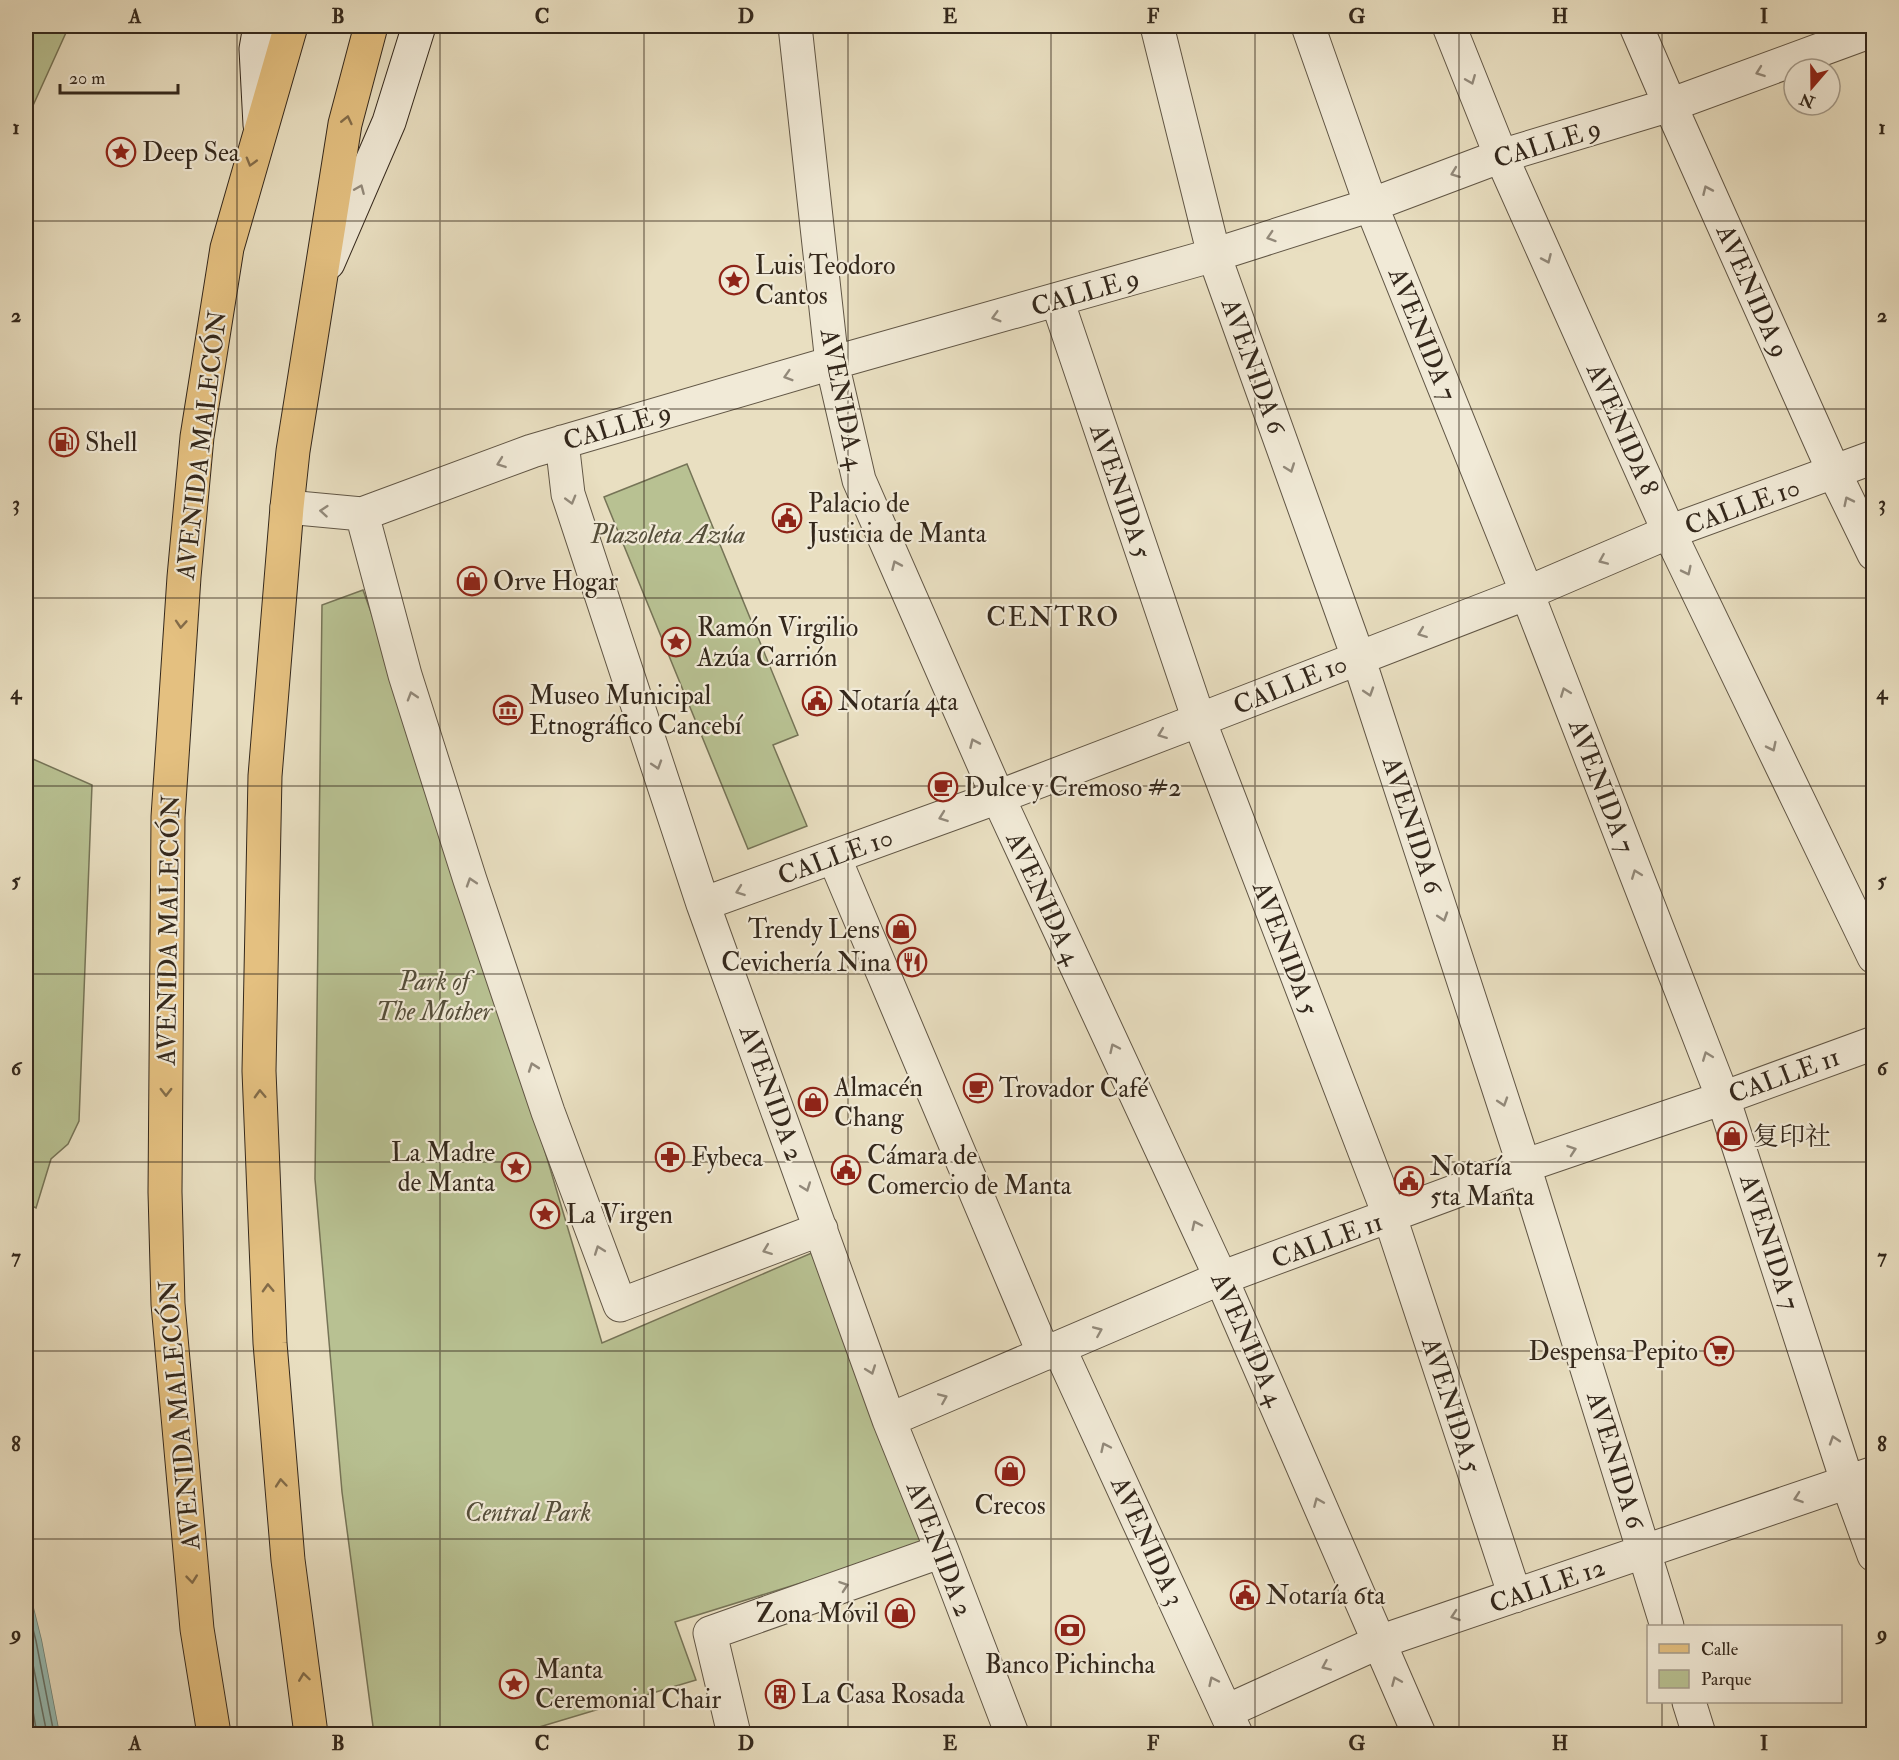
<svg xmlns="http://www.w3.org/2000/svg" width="1899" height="1760" font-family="'IM FELL Double Pica','Noto Serif SC',serif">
	<rect width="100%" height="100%" fill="#e9dfc1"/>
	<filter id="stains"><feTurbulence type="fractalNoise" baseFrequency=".00333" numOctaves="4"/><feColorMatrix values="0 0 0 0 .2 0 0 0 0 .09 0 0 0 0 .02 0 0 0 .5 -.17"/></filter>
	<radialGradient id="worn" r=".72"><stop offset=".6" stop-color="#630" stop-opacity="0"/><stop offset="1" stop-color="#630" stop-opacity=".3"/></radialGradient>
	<path fill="#b8c192" stroke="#767457" stroke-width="1.5" d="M26 26H69L26 121Z
		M687 464 798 735 773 745 807 826 748 849 604 497Z
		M363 590 426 766 499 997 602 1343 814 1252 923 1545 675 1622 696 1680 516 1734H374L342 1492 315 1179 322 605Z
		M26 756 92 785 79 1121 68 1144 51 1159 36 1208 26 1203Z"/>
	<path fill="#97bcb4" stroke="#6f8177" stroke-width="1.5" d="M26 1554 32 1558V1600L42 1640 60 1734H26Z"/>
	<path fill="#e9dfc1" d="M35 1557V1599L45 1639 63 1734H60L42 1640 32 1600V1558Z"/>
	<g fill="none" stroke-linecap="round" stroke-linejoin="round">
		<path stroke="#667268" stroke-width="1.5" d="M26 1562V1601L36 1641 54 1734
			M26 1630 47 1734
			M26 1672 37 1734"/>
		<g stroke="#615645" stroke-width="35">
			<path id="street" d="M795 26 832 363 859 480 998 797 1221 1278 1419 1734
				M1157 26 1214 255 1358 657 1524 1166 1667 1626
				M1308 26 1371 205 1527 593 1723 1098 1847 1481 1874 1555
				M1449 26 1501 156 1669 532 1874 957
				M1636 26 1670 105 1834 472 1874 554
				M1057 300 1199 720 1390 1217 1515 1596
				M562 442 568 494 703 904 889 1420 942 1551 1012 1734
				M287 507 362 514 532 451 832 363 1214 255 1371 205 1501 156 1670 105 1874 30
				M362 514 405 675 470 880 548 1112 620 1305 821 1229
				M834 857 1044 1354
				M703 904 998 797 1199 720 1527 593 1669 532 1874 457
				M1059 1348 1236 1734
				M889 1420 1221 1278 1524 1166 1723 1098 1874 1043
				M1689 1702 1699 1734
				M1227 1711 1379 1642 1874 1473
				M734 1734 710 1633 942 1551"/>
		</g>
		<g stroke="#34281c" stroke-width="35">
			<path id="secondary" d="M260 26 256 49 260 125
				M328 263 389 122 419 26"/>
		</g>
		<g stroke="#34281c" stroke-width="35">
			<path id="primary" d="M214 1734 197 1629 168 1304 165 1192 168 817 184 577 197 437 227 248 291 26
				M311 1734 288 1560 270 1343 259 1071 265 776 287 507 293 451 345 124 371 26"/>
		</g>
		<use href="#street" stroke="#f1ead7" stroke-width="33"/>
		<use href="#secondary" stroke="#f1ead7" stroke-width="33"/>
		<use href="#primary" stroke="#e4c080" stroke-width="33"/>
	</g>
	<defs><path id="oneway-chevron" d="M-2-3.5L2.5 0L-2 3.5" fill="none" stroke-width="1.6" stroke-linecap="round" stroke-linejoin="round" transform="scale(1.5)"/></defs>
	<g stroke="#92897a">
		<use href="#oneway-chevron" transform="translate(1760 72) rotate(160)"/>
		<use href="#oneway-chevron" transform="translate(1471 80) rotate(68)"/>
		<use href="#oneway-chevron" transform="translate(1455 173) rotate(159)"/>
		<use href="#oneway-chevron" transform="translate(360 189) rotate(-67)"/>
		<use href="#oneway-chevron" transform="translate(1707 190) rotate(-114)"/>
		<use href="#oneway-chevron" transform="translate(1271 237) rotate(162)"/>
		<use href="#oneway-chevron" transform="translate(1547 259) rotate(66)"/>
		<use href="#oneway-chevron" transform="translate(996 317) rotate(164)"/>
		<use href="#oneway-chevron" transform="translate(788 376) rotate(163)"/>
		<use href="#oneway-chevron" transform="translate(501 463) rotate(160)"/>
		<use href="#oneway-chevron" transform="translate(1290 468) rotate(70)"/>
		<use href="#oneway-chevron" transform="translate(571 500) rotate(74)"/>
		<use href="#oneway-chevron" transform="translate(1848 501) rotate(-116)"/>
		<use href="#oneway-chevron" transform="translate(324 511) rotate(-175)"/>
		<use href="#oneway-chevron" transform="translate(1603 560) rotate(157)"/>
		<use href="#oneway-chevron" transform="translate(896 565) rotate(-114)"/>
		<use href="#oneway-chevron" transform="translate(1687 571) rotate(64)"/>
		<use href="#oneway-chevron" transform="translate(1422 633) rotate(159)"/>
		<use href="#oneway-chevron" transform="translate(1369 692) rotate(72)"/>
		<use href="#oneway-chevron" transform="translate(1565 692) rotate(-111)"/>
		<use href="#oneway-chevron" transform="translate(412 696) rotate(-107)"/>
		<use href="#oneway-chevron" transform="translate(1162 734) rotate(159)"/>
		<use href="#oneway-chevron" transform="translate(974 743) rotate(-114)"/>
		<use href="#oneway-chevron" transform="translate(1772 747) rotate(64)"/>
		<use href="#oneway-chevron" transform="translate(657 765) rotate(72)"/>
		<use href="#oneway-chevron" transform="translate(943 817) rotate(160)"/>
		<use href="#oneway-chevron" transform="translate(1636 874) rotate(-111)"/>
		<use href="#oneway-chevron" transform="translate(471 882) rotate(-108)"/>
		<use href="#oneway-chevron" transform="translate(740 891) rotate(160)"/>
		<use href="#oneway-chevron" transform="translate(1443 917) rotate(72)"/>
		<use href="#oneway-chevron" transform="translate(1114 1048) rotate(-115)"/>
		<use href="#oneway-chevron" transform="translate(1707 1056) rotate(-111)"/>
		<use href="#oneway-chevron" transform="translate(533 1067) rotate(-109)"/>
		<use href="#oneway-chevron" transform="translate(1503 1102) rotate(72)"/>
		<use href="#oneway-chevron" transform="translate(1572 1150) rotate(-19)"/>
		<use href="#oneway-chevron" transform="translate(806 1187) rotate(70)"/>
		<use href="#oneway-chevron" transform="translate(1196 1225) rotate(-115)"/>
		<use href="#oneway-chevron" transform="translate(599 1250) rotate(-110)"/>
		<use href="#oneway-chevron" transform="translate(767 1250) rotate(159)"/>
		<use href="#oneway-chevron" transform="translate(1098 1331) rotate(-23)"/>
		<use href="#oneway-chevron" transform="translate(871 1370) rotate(70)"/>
		<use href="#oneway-chevron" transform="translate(943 1398) rotate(-23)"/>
		<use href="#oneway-chevron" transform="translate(1834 1440) rotate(-108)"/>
		<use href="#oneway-chevron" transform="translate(1105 1447) rotate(-115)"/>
		<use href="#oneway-chevron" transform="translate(1798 1498) rotate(161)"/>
		<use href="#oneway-chevron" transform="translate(1318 1502) rotate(-113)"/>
		<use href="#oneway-chevron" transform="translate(844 1586) rotate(-19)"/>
		<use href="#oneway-chevron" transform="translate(1455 1616) rotate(161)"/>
		<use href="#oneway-chevron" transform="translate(1326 1666) rotate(156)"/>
		<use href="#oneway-chevron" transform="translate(1213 1681) rotate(-115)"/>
		<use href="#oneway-chevron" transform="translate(1396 1681) rotate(-113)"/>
	</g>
	<g stroke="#836c49">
		<use href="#oneway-chevron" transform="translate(347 120) rotate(-77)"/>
		<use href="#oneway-chevron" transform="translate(251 162) rotate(106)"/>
		<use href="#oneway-chevron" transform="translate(181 624) rotate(94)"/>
		<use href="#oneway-chevron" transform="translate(166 1092) rotate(90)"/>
		<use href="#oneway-chevron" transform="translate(260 1094) rotate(-92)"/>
		<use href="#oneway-chevron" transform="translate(268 1288) rotate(-92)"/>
		<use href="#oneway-chevron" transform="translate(281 1483) rotate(-95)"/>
		<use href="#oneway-chevron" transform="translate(192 1579) rotate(84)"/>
		<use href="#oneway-chevron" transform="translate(304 1677) rotate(-98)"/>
	</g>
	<path fill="none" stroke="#34281c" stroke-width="1.5" stroke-opacity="0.55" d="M237 26V1734M440 26V1734M644 26V1734M848 26V1734M1051 26V1734M1255 26V1734M1459 26V1734M1662 26V1626M26 221H1874M26 409H1874M26 598H1874M26 786H1874M26 974H1874M26 1162H1874M26 1351H1874M26 1539H1874M1662 1702V1734"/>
	<defs>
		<g id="sight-ring" transform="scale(1.5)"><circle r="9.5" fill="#f1ead7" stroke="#8f2418" stroke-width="1.5"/><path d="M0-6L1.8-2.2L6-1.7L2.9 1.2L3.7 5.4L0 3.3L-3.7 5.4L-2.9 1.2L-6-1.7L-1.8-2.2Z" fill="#8f2418"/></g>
		<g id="fuel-ring" transform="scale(1.5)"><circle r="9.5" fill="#f1ead7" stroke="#8f2418" stroke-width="1.5"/><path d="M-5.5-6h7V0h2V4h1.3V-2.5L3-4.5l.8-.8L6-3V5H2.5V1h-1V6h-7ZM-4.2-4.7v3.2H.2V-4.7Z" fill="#8f2418"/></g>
		<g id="civic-ring" transform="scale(1.5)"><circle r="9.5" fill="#f1ead7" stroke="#8f2418" stroke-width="1.5"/><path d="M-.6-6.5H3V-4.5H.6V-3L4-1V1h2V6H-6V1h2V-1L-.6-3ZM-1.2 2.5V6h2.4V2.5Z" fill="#8f2418"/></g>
		<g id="shop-ring" transform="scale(1.5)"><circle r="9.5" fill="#f1ead7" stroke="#8f2418" stroke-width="1.5"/><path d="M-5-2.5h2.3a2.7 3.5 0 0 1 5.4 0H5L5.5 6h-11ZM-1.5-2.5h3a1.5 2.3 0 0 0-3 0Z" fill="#8f2418"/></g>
		<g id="museum-ring" transform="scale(1.5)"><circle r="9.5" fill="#f1ead7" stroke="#8f2418" stroke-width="1.5"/><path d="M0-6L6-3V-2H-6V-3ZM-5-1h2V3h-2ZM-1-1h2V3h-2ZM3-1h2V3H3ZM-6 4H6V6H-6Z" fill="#8f2418"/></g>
		<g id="cafe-ring" transform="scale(1.5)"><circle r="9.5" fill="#f1ead7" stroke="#8f2418" stroke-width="1.5"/><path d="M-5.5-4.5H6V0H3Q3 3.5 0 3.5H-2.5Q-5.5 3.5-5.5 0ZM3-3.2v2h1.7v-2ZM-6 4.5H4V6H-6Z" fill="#8f2418"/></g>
		<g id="restaurant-ring" transform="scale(1.5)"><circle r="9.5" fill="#f1ead7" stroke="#8f2418" stroke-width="1.5"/><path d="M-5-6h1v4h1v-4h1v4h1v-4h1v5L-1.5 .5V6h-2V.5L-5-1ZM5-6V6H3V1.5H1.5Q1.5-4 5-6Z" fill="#8f2418"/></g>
		<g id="pharmacy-ring" transform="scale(1.5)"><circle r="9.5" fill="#f1ead7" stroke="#8f2418" stroke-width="1.5"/><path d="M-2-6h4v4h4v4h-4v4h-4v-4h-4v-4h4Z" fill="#8f2418"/></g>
		<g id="supermarket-ring" transform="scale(1.5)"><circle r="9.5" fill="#f1ead7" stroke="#8f2418" stroke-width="1.5"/><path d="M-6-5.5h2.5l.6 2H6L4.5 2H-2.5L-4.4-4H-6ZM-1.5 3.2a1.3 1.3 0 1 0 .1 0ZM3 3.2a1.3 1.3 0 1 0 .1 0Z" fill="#8f2418"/></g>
		<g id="bank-ring" transform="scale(1.5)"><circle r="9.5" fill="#f1ead7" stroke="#8f2418" stroke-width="1.5"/><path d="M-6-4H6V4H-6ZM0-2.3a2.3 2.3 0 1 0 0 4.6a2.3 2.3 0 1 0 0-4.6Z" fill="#8f2418"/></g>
		<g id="building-ring" transform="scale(1.5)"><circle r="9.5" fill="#f1ead7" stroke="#8f2418" stroke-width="1.5"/><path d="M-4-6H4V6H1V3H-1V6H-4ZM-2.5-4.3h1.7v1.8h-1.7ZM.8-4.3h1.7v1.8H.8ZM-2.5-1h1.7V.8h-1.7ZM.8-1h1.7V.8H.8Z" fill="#8f2418"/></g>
	</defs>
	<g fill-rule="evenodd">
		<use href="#sight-ring" x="121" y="152"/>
		<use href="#sight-ring" x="734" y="280"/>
		<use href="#fuel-ring" x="64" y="442"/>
		<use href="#civic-ring" x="787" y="518"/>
		<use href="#shop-ring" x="472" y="581"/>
		<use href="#sight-ring" x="676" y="642"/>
		<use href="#civic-ring" x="817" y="701"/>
		<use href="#museum-ring" x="508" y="710"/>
		<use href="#cafe-ring" x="943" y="787"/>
		<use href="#shop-ring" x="901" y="929"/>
		<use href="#restaurant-ring" x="912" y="962"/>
		<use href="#cafe-ring" x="978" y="1088"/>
		<use href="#shop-ring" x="813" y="1102"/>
		<use href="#shop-ring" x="1732" y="1136"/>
		<use href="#pharmacy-ring" x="670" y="1157"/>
		<use href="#sight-ring" x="516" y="1167"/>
		<use href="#civic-ring" x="846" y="1170"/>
		<use href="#civic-ring" x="1409" y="1181"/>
		<use href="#sight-ring" x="545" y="1214"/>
		<use href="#supermarket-ring" x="1719" y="1351"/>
		<use href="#shop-ring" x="1010" y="1471"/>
		<use href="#civic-ring" x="1245" y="1595"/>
		<use href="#shop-ring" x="900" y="1613"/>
		<use href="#bank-ring" x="1070" y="1630"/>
		<use href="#sight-ring" x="514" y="1684"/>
		<use href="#building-ring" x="780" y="1694"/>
	</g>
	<g text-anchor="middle" stroke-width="4.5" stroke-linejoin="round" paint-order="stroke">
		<g font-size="26" fill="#34281c" stroke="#f1ead7">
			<text transform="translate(1547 143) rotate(-17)" y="9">CALLE 9</text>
			<text transform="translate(1753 291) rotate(66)" y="9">AVENIDA 9</text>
			<text transform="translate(1085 292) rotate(-16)" y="9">CALLE 9</text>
			<text transform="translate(1423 334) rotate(68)" y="9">AVENIDA 7</text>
			<text transform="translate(1254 366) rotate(70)" y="9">AVENIDA 6</text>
			<text transform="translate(843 399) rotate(79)" y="9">AVENIDA 4</text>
			<text transform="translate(617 426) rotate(-16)" y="9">CALLE 9</text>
			<text transform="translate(1623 429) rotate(66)" y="9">AVENIDA 8</text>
			<text transform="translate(201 445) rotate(-83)" y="9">AVENIDA MALECÓN</text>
			<text transform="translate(1121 491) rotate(71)" y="9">AVENIDA 5</text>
			<text transform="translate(1742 506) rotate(-20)" y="9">CALLE 10</text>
			<text transform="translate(1290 684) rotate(-22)" y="9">CALLE 10</text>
			<text transform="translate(1602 786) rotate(69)" y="9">AVENIDA 7</text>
			<text transform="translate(1413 825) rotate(72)" y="9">AVENIDA 6</text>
			<text transform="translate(835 856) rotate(-20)" y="9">CALLE 10</text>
			<text transform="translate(1044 898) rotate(65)" y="9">AVENIDA 4</text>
			<text transform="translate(168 930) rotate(-89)" y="9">AVENIDA MALECÓN</text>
			<text transform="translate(1286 948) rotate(69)" y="9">AVENIDA 5</text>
			<text transform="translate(1784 1075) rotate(-20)" y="9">CALLE 11</text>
			<text transform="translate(772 1093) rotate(70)" y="9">AVENIDA 2</text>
			<text transform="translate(1327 1240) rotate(-20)" y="9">CALLE 11</text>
			<text transform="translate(1770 1242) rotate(72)" y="9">AVENIDA 7</text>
			<text transform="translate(1248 1339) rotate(66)" y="9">AVENIDA 4</text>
			<text transform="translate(1452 1405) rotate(72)" y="9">AVENIDA 5</text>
			<text transform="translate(179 1415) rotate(-95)" y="9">AVENIDA MALECÓN</text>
			<text transform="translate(1616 1460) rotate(73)" y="9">AVENIDA 6</text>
			<text transform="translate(1148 1541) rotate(65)" y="9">AVENIDA 3</text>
			<text transform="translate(940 1549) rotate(69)" y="9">AVENIDA 2</text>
			<text transform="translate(1547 1585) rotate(-19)" y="9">CALLE 12</text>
		</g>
		<g font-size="26" fill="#34281c" stroke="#f1ead7" text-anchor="start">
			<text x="142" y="161">Deep Sea</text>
			<text x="755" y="274">Luis Teodoro<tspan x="755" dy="30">Cantos</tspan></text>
			<text x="85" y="451">Shell</text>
			<text x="808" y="512">Palacio de<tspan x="808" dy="30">Justicia de Manta</tspan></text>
			<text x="493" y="590">Orve Hogar</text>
			<text x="697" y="636">Ramón Virgilio<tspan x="697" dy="30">Azúa Carrión</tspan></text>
			<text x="529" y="704">Museo Municipal<tspan x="529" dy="30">Etnográfico Cancebí</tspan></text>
			<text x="838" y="710">Notaría 4ta</text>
			<text x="964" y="796">Dulce y Cremoso #2</text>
			<text x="880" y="938" text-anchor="end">Trendy Lens</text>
			<text x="891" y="971" text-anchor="end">Cevichería Nina</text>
			<text x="834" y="1096">Almacén<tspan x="834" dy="30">Chang</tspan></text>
			<text x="999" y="1097">Trovador Café</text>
			<text x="1753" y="1145">复印社</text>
			<text x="495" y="1161" text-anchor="end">La Madre<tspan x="495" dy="30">de Manta</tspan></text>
			<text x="867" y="1164">Cámara de<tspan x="867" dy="30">Comercio de Manta</tspan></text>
			<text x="691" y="1166">Fybeca</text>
			<text x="1430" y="1175">Notaría<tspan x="1430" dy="30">5ta Manta</tspan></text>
			<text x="566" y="1223">La Virgen</text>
			<text x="1698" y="1360" text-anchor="end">Despensa Pepito</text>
			<text x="1010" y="1514" text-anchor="middle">Crecos</text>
			<text x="1266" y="1604">Notaría 6ta</text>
			<text x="879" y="1622" text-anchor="end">Zona Móvil</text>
			<text x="1070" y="1673" text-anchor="middle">Banco Pichincha</text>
			<text x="535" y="1678">Manta<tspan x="535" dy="30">Ceremonial Chair</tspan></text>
			<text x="801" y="1703">La Casa Rosada</text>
		</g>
		<g font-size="26" font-style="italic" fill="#554e3a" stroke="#f1ead7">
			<text x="668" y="543">Plazoleta Azúa</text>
			<text x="434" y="990">Park of<tspan x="434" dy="30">The Mother</tspan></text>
			<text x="528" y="1521">Central Park</text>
		</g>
		<g font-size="27" letter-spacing="1.5" fill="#34281c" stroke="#f1ead7">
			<text x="1053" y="626">CENTRO</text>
		</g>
	</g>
	<rect width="1899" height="1760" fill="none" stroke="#e9dfc1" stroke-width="66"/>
	<rect x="1647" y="1625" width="195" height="78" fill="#f1ead7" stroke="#a59c8c" stroke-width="1.5"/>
	<rect x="1659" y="1644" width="30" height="9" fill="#e4c080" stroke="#a59c8c" stroke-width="1.5"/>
	<text x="1701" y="1655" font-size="18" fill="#34281c">Calle</text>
	<rect x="1659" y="1670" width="30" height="18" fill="#b8c192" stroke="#a59c8c" stroke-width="1.5"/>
	<text x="1701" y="1685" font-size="18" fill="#34281c">Parque</text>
	<g transform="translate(1812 87) rotate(200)"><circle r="28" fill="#f1ead7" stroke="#a59c8c" stroke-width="1.5"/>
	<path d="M0-4.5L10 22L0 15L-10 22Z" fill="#8f2418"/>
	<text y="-9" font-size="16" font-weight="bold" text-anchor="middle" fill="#34281c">N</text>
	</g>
	<path d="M60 84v9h118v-9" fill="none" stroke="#34281c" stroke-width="3"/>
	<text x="69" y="84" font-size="18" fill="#34281c" stroke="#f1ead7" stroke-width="4.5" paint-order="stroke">20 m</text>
	<rect x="33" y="33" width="1833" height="1694" fill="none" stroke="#34281c" stroke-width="2"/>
	<g font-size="20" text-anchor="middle" font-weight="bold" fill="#34281c">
		<text x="135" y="23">A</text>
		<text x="338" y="23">B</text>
		<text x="542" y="23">C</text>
		<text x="746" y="23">D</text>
		<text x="950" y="23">E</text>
		<text x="1153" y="23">F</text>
		<text x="1357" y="23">G</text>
		<text x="1560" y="23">H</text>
		<text x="1764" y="23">I</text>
		<text x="16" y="134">1</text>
		<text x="1882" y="134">1</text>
		<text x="16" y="322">2</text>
		<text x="1882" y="322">2</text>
		<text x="16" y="510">3</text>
		<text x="1882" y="510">3</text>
		<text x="16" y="699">4</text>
		<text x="1882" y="699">4</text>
		<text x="16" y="887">5</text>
		<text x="1882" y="887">5</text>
		<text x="16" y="1075">6</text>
		<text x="1882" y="1075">6</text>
		<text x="16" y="1263">7</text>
		<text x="1882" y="1263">7</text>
		<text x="16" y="1451">8</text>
		<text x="1882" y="1451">8</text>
		<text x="16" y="1640">9</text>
		<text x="1882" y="1640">9</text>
		<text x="135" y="1750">A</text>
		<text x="338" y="1750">B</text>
		<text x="542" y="1750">C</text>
		<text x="746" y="1750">D</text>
		<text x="950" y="1750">E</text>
		<text x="1153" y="1750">F</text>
		<text x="1357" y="1750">G</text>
		<text x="1560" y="1750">H</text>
		<text x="1764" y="1750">I</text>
	</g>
	<rect width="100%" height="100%" filter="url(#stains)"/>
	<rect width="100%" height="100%" fill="url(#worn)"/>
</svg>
